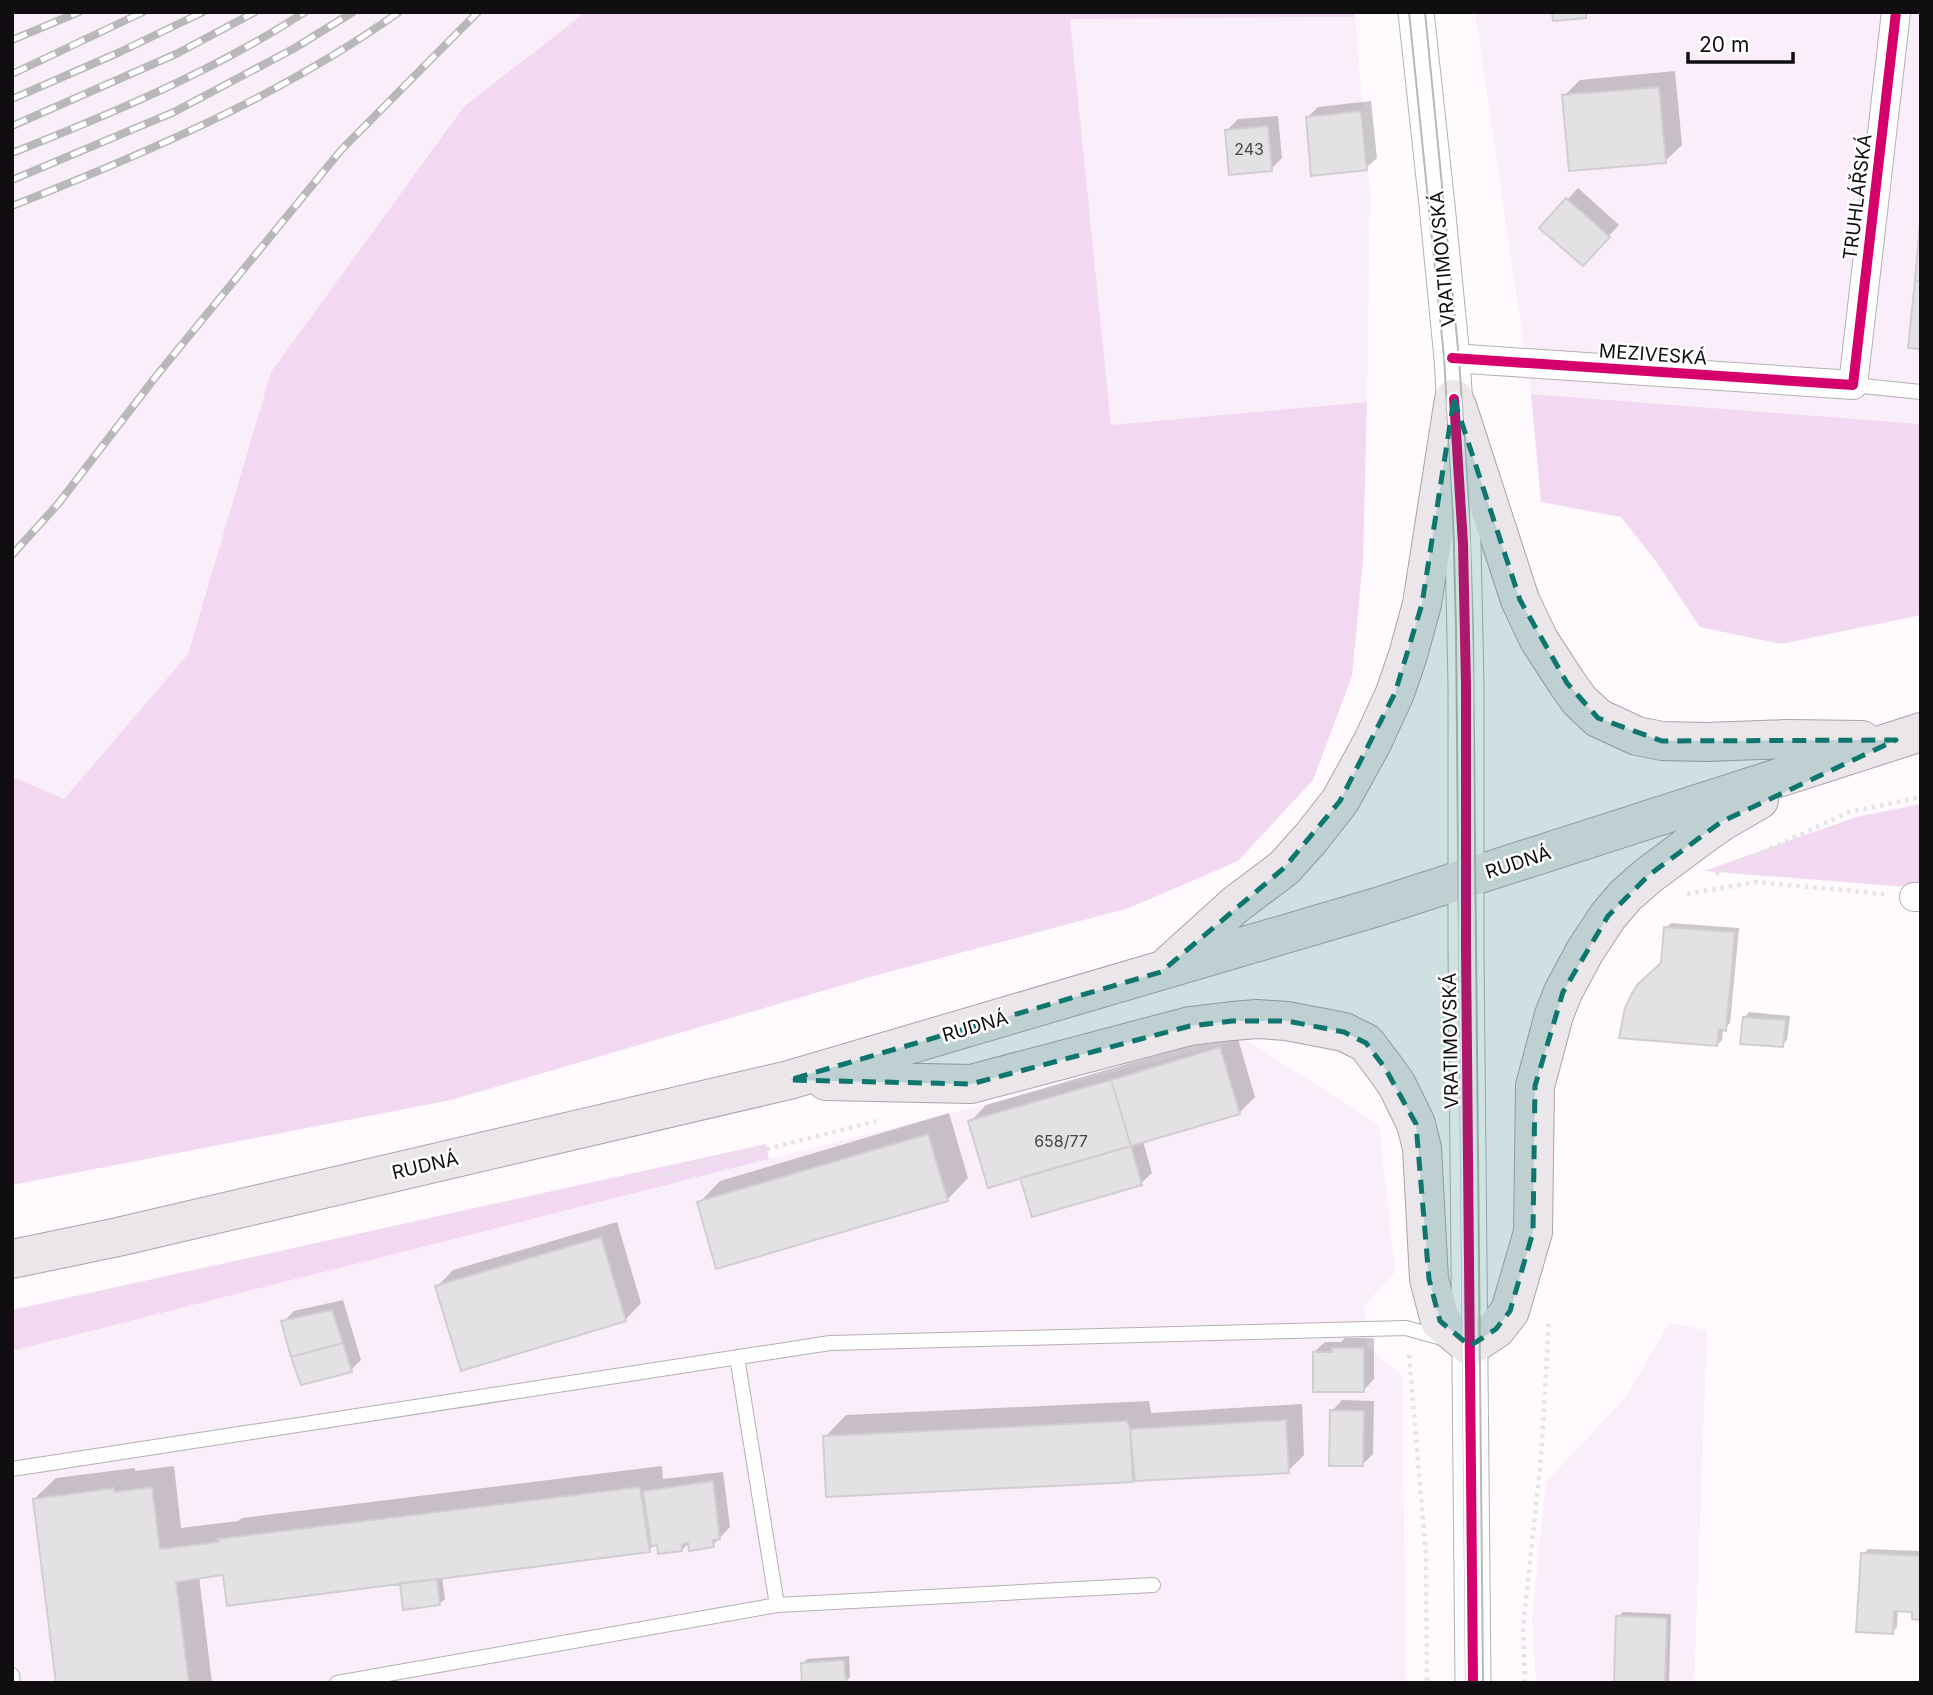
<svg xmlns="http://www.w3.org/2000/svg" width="1933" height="1695" font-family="Inter,sans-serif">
	<rect width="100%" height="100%" fill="#fefafe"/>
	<path fill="#f9eef9" d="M12 12H586L463 106 271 372 188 654 64 799 12 817Z
		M1475 12H1921V424L1531 394Z
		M1355 17 1370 192 1367 402 1111 425 1070 19Z
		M1244 1039 1379 1125 1395 1272 1364 1306 1366 1346 1402 1376 1406 1683H12V1351Z
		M1669 1323 1707 1330 1694 1683H1536L1532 1618 1546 1482 1626 1397Z"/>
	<path fill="#f3d8f2" d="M586 12H1354L1355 17 1070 19 1111 425 1367 402 1363 561 1352 676 1313 780 1238 861 1129 908 877 975 451 1100 12 1185V777L64 799 188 654 271 372 464 106Z
		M1531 394 1921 424V615L1781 644 1700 627 1657 563 1621 517 1541 502Z
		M1921 804V888L1704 871 1856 817Z
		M766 1144 769 1159 12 1351V1310Z"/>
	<path fill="#0003" d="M1675 71 1682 145 1665 161 1564 96 1580 80Z
		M1371 101 1377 158 1366 168 1307 118 1318 107Z
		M1278 116 1282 158 1271 169 1227 130 1238 119Z
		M1578 188 1619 225 1593 253 1542 227Z
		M1671 923 1739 928 1730 1023 1725 1028H1723L1722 1040 1717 1045 1666 928Z
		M1749 1012 1790 1016 1787 1040 1782 1045 1745 1017Z
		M1236 1032 1255 1097 1239 1113 1143 1141 1152 1173 1141 1183 970 1122 986 1105Z
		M949 1113 968 1178 947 1200 699 1203 720 1181Z
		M617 1222 641 1303 625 1320 437 1287 453 1270Z
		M343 1300 361 1360 351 1370 283 1322 294 1311Z
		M1345 1338H1374V1379L1364 1390 1314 1352 1325 1342H1341Z
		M1342 1400 1374 1401 1373 1454 1363 1464 1332 1411Z
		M1149 1401 1151 1413 1302 1404 1304 1455 1288 1471 1137 1476 1132 1480 825 1437 846 1415Z
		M174 1466 181 1528 238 1521 242 1518 662 1466 663 1479 723 1472 730 1527 713 1545 690 1542 682 1550 655 1544 649 1550 442 1577 445 1599 440 1603 401 1582 225 1573 199 1576 212 1683H58L34 1499 56 1478 135 1468V1471Z
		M1868 1549 1921 1551V1618L1914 1610 1898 1609 1897 1627 1892 1632 1863 1554Z
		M1623 1612 1671 1614 1669 1683H1616L1618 1617Z
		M849 1656 850 1677 845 1682 802 1664 807 1659Z"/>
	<path fill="#e4e1e4" stroke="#d1ced1" stroke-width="2" d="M1552 12H1586V18L1553 21Z
		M1659 87 1666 163 1569 171 1562 95Z
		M1361 111 1367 170 1311 176 1306 117Z
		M1268 126 1272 171 1229 175 1225 130Z
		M1566 198 1610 237 1583 266 1539 228Z
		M1921 210V281H1915Z
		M1915 281H1921V349L1908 348Z
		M1664 927 1735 932 1726 1031 1719 1029 1717 1046 1619 1038 1625 1008 1631 995 1638 984 1661 963Z
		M1743 1017 1786 1020 1783 1047 1740 1044Z
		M1220 1047 1240 1114 1131 1146 1111 1080Z
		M1111 1080 1131 1146 988 1188 968 1121Z
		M928 1134 948 1201 716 1269 697 1202Z
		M1131 1146 1142 1185 1032 1217 1020 1178Z
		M601 1237 626 1321 461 1371 435 1286Z
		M332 1310 343 1343 291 1357 281 1321Z
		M343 1343 352 1372 301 1385 291 1357Z
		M1332 1348H1364V1392H1313V1352H1332Z
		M1330 1410 1364 1411 1363 1466H1329Z
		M1286 1420 1289 1473 1135 1481 1130 1429Z
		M1127 1421 1130 1429 1133 1482 826 1497 823 1436Z
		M713 1481 720 1539 713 1540 714 1547 689 1551 688 1543 682 1544V1551L658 1554 657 1545 651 1546 643 1491Z
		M152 1487 160 1549 219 1542 218 1539 640 1487 650 1552 227 1606 223 1575 176 1582 189 1683H56L33 1499 114 1488V1492Z
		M1861 1553 1921 1556V1620L1912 1619V1612L1894 1611 1893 1634 1856 1632Z
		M437 1579 440 1605 403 1610 400 1583Z
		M1616 1616 1667 1618 1665 1683H1614Z
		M844 1660 846 1683H802L801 1663Z"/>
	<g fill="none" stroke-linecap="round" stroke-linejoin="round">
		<g stroke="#b4b0b4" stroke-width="16">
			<path id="service" d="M1853 385 1921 392
				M737 1357 777 1605
				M12 1469 830 1343 1406 1328 1442 1338
				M12 1675 13 1683
				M337 1683 777 1605 1153 1585"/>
		</g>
		<g stroke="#b4b0b4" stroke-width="30">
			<path id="minor" d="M1452 358 1853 385 1896 12
				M1914 897H1921"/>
		</g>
		<g stroke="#b4b0b4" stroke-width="37">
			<path id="tertiary" d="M1416 12 1437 205 1452 358 1463 544 1466 685V948L1473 1683"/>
		</g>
		<g stroke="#aca3ac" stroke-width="40">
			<path id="primary" d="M1457 406 1520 600 1539 640 1567 683 1579 700 1598 718 1637 736 1662 741 1707 742 1788 739 1862 740
				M1171 963 1235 905 1284 868 1311 838 1340 801 1372 743 1395 693 1408 655 1422 604 1454 399
				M826 1081 971 1084 1190 1026 1232 1021 1257 1019 1287 1021 1344 1032 1366 1043 1385 1068 1397 1085 1416 1124 1422 1148 1429 1279 1440 1321 1470 1346 1496 1329 1510 1311 1533 1232 1535 1086 1554 1015 1563 992 1585 951 1608 916 1626 895 1649 875 1700 837 1721 822 1759 800
				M12 1259 118 1237 789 1080 1377 907 1921 732"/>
		</g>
		<path stroke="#e4e4e4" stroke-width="4.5" stroke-dasharray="3.5 5" stroke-linecap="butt" d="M1716 874 1849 812 1921 797
			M1687 894 1756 882 1884 894
			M643 1181 876 1121
			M1409 1355 1426 1555 1427 1683
			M1525 1683 1523 1628 1541 1458 1549 1319"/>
		<use href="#service" stroke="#fffeff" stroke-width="14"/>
		<use href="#minor" stroke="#fffeff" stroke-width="28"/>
		<use href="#tertiary" stroke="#fffeff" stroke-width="35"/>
		<use href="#primary" stroke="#eae6ea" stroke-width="38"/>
		<path stroke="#b8b8b8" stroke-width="2" d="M1409 12 1444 357 1453 511 1456 628 1466 1683
			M1425 12 1459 359 1469 511 1473 628 1483 1683"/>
		<g stroke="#b8b8b8" stroke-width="8">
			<path id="rail" d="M12 40 79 12
				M12 74 143 12
				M12 99 120 52 203 12
				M12 126 176 54 255 12
				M12 153C113 113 214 71 305 12
				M12 180 174 112 293 49 353 12
				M12 206C146 153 281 96 399 12
				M12 555 58 504 157 375 342 149 478 12"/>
		</g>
		<use href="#rail" stroke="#fff" stroke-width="5" stroke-dasharray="16" stroke-linecap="butt"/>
		<g stroke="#fff" stroke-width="15">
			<path id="cycleway" d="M1452 358 1853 385 1896 12
				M1454 399 1463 544 1466 685V948L1473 1683"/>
		</g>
		<use href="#cycleway" stroke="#d6006c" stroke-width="10"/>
	</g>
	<path fill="#0f766e" fill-opacity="0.2" stroke="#0f766e" stroke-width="5" stroke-dasharray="14 9" stroke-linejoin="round" d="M1454 399 1520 600 1567 683 1598 718 1662 741 1896 740 1721 822 1649 875 1608 916 1563 992 1535 1086 1533 1232 1510 1311 1496 1329 1470 1346 1440 1321 1429 1279 1416 1124 1385 1068 1366 1043 1344 1032 1287 1021H1232L1190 1026 971 1084 789 1080 1161 972 1284 868 1340 801 1395 693 1422 604Z"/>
	<g text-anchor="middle" stroke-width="5" stroke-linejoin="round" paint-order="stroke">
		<g font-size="16" fill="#474447">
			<text x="1249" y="155">243</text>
			<text x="1061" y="1147">658/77</text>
		</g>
		<g font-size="19" fill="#110e11" stroke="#fff">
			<text transform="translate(1857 197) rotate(-83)" y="7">TRUHLÁŘSKÁ</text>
			<text transform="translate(1442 259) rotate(-95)" y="7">VRATIMOVSKÁ</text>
			<text transform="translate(1653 354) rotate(4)" y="7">MEZIVESKÁ</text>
			<text transform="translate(1518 862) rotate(-18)" y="7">RUDNÁ</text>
			<text transform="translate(975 1026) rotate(-16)" y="7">RUDNÁ</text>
			<text transform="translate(1450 1041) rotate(-91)" y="7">VRATIMOVSKÁ</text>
			<text transform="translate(425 1165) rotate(-13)" y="7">RUDNÁ</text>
		</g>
	</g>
	<rect width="1933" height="1695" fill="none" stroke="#110e11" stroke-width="28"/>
	<path d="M1688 52v10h105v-10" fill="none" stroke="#110e11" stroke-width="3.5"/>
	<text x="1699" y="52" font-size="21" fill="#110e11" stroke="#ffffff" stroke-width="5" paint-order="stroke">20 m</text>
</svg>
